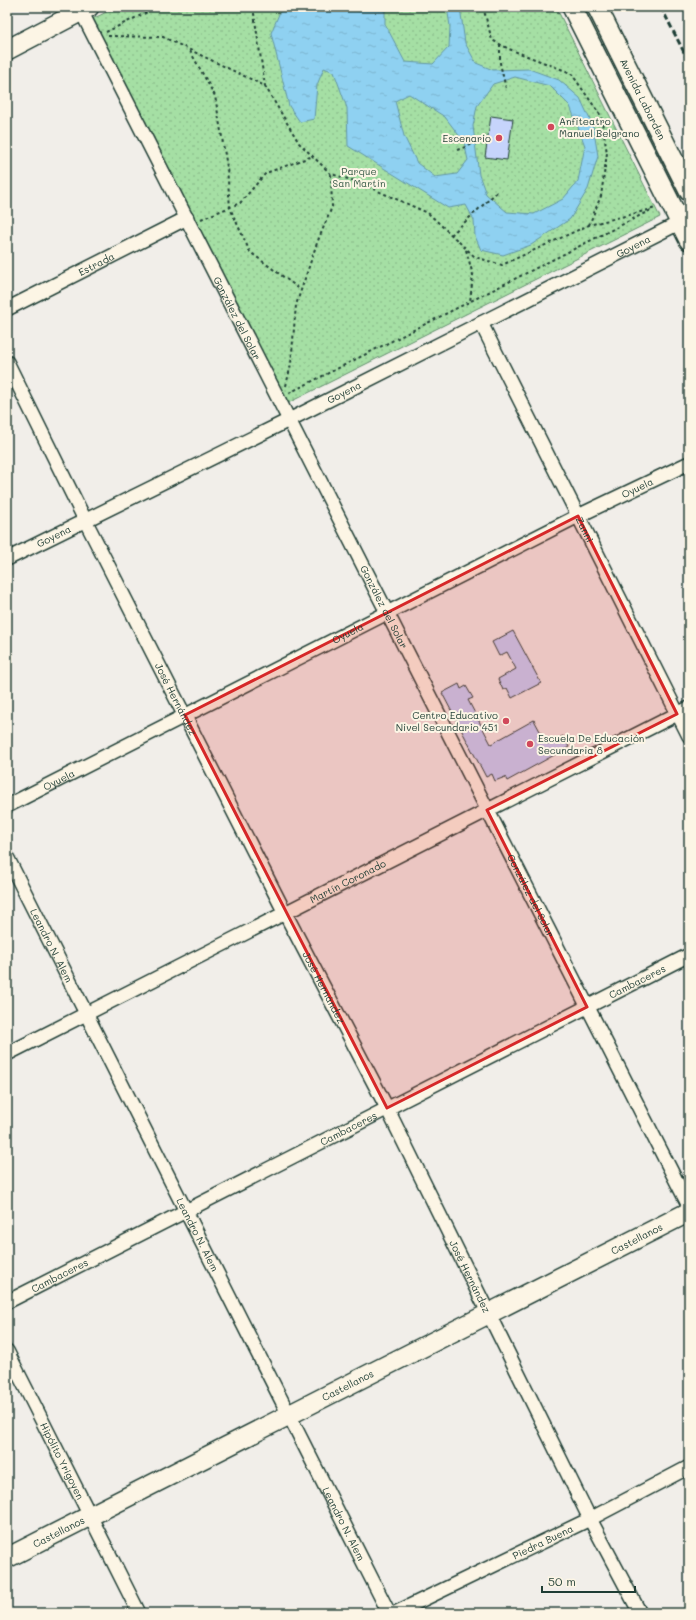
<svg xmlns="http://www.w3.org/2000/svg" width="696" height="1620" font-family="Mali,sans-serif">
	<defs>
		<pattern id="green-dots" width="8" height="8" patternUnits="userSpaceOnUse"><rect width="8" height="8" fill="#a5dfa4"/><path d="M2 2h.1M6 6h.1" fill="none" stroke="#8ec08e" stroke-width="1.8" stroke-linecap="round"/></pattern>
		<pattern id="water-ripples" width="26" height="14" patternUnits="userSpaceOnUse"><rect width="26" height="14" fill="#8fd1f1"/><path d="M2 4q2-2 4 0t4 0M15 11q2-2 4 0t4 0" fill="none" stroke="#7bb4cf"/></pattern>
	</defs>
	<rect width="100%" height="100%" fill="#f1eee9"/>
	<filter id="ink" filterUnits="userSpaceOnUse"><feTurbulence type="fractalNoise" baseFrequency=".025" numOctaves="2"/><feDisplacementMap in="SourceGraphic" scale="8" xChannelSelector="R" yChannelSelector="G"/><feConvolveMatrix kernelMatrix="1 2 1 2 8 2 1 2 1" color-interpolation-filters="sRGB"/></filter>
	<g filter="url(#ink)">
		<path fill="url(#green-dots)" stroke="#628e6c" d="M117 7H556L660 217 282 406 90 20Z"/>
		<path fill="url(#water-ripples)" stroke="#6296a5" fill-rule="evenodd" d="M282 7H385V24L405 62 433 64 449 47 450 26 447 7H460L465 43 476 63 493 70 529 69 559 80 580 98 593 126 598 156 588 189 570 219 531 245 503 255 481 250 475 236 474 220 466 205 448 208 348 146 347 108 334 72 324 68 317 85 314 119 300 122 289 106 271 33ZM515 77 550 86 570 106 585 146 578 181 563 199 534 214 507 212 486 194 479 175 473 126 477 106 493 84ZM409 94 445 117 464 142 468 160 457 174 435 177 417 163 404 136 395 101Z"/>
		<path fill="#c6d4fb" stroke="#1f3d34" d="M491 116 513 119 507 160 485 157Z
			M513 631 541 683 512 698 507 688 503 690 498 679 516 669 507 652 499 656 492 642Z
			M459 684 461 689 466 686 473 698 468 700 491 744 534 720 547 744 563 736 569 747 507 781 505 777 495 781 492 774 486 777 442 693Z"/>
		<g fill="none" stroke-linecap="round" stroke-linejoin="round">
			<g stroke="#1f3d34" stroke-width="16">
				<g id="street">
					<path id="s1" d="M79 7 689 1206"/>
					<path id="s2" d="M7 309 187 218"/>
					<path id="s3" d="M481 323 689 736"/>
					<path id="s4" d="M7 362 85 520 285 913 387 1108 590 1519 640 1613"/>
					<path id="s5" d="M7 559 289 420 689 218"/>
					<path id="s6" d="M7 806 578 516 689 463"/>
					<path id="s7" d="M7 857 389 1613"/>
					<path id="s8" d="M7 1054 689 708"/>
					<path id="s9" d="M7 1302 689 955"/>
					<path id="s10" d="M7 1351 139 1613"/>
					<path id="s11" d="M395 1613 590 1519 689 1467"/>
				</g>
			</g>
			<g stroke="#1f3d34" stroke-width="22">
				<g id="secondary">
					<path d="M572 7 689 240"/>
					<path id="s12" d="M597 7 689 191"/>
					<path d="M7 50 89 7"/>
					<path id="s13" d="M7 1558 689 1212"/>
				</g>
			</g>
			<path stroke="#1f3d34" stroke-width="2" stroke-dasharray="3 3" stroke-linecap="butt" d="M253 7 265 86
				M483 7 492 40 509 49 571 73 601 116 607 153 601 196 589 225
				M106 32 158 7
				M108 36 163 37 265 86 299 143 331 174 355 181 428 213 475 257 502 265 589 225 656 208
				M500 44V63L506 89
				M190 51 215 96 227 167 230 208 250 252 301 290
				M457 150 481 141
				M201 219 240 203 266 173 313 156
				M451 235 498 191
				M466 250 473 275 470 302
				M286 386 291 364 296 305 317 243 332 207 331 174
				M289 393 651 210"/>
			<use href="#street" stroke="#fcf5e5" stroke-width="13"/>
			<use href="#secondary" stroke="#fcf5e5" stroke-width="19"/>
			<path stroke="#1f3d34" stroke-width="3" stroke-dasharray="6 3" stroke-linecap="butt" d="M661 7 689 62"/>
		</g>
	</g>
	<path fill="#d62828" fill-opacity="0.2" stroke="#d62828" stroke-width="3" stroke-linejoin="round" d="M578 516 677 714 487 810 587 1007 387 1108 185 715Z"/>
	<g fill="#d1495b" stroke="#fcf5e5" stroke-width="1.5">
		<circle cx="551" cy="127" r="4"/>
		<circle cx="499" cy="138" r="4"/>
		<circle cx="506" cy="721" r="4"/>
		<circle cx="530" cy="744" r="4"/>
	</g>
	<g text-anchor="middle" stroke-width="4" stroke-linejoin="round" paint-order="stroke">
		<g font-size="10" fill="#1f3d34" stroke="#fcf5e5">
			<text dy="4" stroke="none"><textPath href="#s12" startOffset="103">Avenida Labarden</textPath></text>
			<text dy="4" stroke="none"><textPath href="#s5" startOffset="700">Goyena</textPath></text>
			<text dy="4" stroke="none"><textPath href="#s2" startOffset="100">Estrada</textPath></text>
			<text dy="4" stroke="none"><textPath href="#s1" startOffset="349">González del Solar</textPath></text>
			<text dy="4" stroke="none"><textPath href="#s5" startOffset="376">Goyena</textPath></text>
			<text dy="4" stroke="none"><textPath href="#s6" startOffset="706">Oyuela</textPath></text>
			<text dy="4" stroke="none"><textPath href="#s3" startOffset="231">Zanni</textPath></text>
			<text dy="4" stroke="none"><textPath href="#s5" startOffset="52">Goyena</textPath></text>
			<text dy="4" stroke="none"><textPath href="#s1" startOffset="673">González del Solar</textPath></text>
			<text dy="4" stroke="none"><textPath href="#s6" startOffset="382">Oyuela</textPath></text>
			<text dy="4" stroke="none"><textPath href="#s4" startOffset="377">José Hernández</textPath></text>
			<text dy="4" stroke="none"><textPath href="#s6" startOffset="58">Oyuela</textPath></text>
			<text dy="4" stroke="none"><textPath href="#s8" startOffset="382">Martín Coronado</textPath></text>
			<text dy="4" stroke="none"><textPath href="#s1" startOffset="997">González del Solar</textPath></text>
			<text dy="4" stroke="none"><textPath href="#s7" startOffset="99">Leandro N. Alem</textPath></text>
			<text dy="4" stroke="none"><textPath href="#s9" startOffset="707">Cambaceres</textPath></text>
			<text dy="4" stroke="none"><textPath href="#s4" startOffset="701">José Hernández</textPath></text>
			<text dy="4" stroke="none"><textPath href="#s9" startOffset="383">Cambaceres</textPath></text>
			<text dy="4" stroke="none"><textPath href="#s7" startOffset="423">Leandro N. Alem</textPath></text>
			<text dy="4" stroke="none"><textPath href="#s13" startOffset="706">Castellanos</textPath></text>
			<text dy="4" stroke="none"><textPath href="#s9" startOffset="59">Cambaceres</textPath></text>
			<text dy="4" stroke="none"><textPath href="#s4" startOffset="1025">José Hernández</textPath></text>
			<text dy="4" stroke="none"><textPath href="#s13" startOffset="382">Castellanos</textPath></text>
			<text dy="4" stroke="none"><textPath href="#s10" startOffset="123">Hipólito Yrigoyen</textPath></text>
			<text dy="4" stroke="none"><textPath href="#s7" startOffset="747">Leandro N. Alem</textPath></text>
			<text dy="4" stroke="none"><textPath href="#s13" startOffset="58">Castellanos</textPath></text>
			<text dy="4" stroke="none"><textPath href="#s11" startOffset="164">Piedra Buena</textPath></text>
		</g>
		<g font-size="10" fill="#1f3d34" stroke="#fcf5e5" text-anchor="start">
			<text x="559" y="125">Anfiteatro<tspan x="559" dy="12">Manuel Belgrano</tspan></text>
			<text x="491" y="142" text-anchor="end">Escenario</text>
			<text x="498" y="719" text-anchor="end">Centro Educativo<tspan x="498" dy="12">Nivel Secundario 451</tspan></text>
			<text x="538" y="742">Escuela De Educación<tspan x="538" dy="12">Secundaria 8</tspan></text>
		</g>
		<g font-size="10" fill="#3a5d4a" stroke="#fcf5e5">
			<text x="359" y="175">Parque<tspan x="359" dy="12">San Martín</tspan></text>
		</g>
	</g>
	<rect width="696" height="1620" fill="none" stroke="#fcf5e5" stroke-width="24"/>
	<rect x="12" y="12" width="672" height="1596" fill="none" stroke="#1f3d34" stroke-width="1.5" filter="url(#ink)"/>
	<path d="M542 1586v6h93v-6" fill="none" stroke="#1f3d34" stroke-width="2"/>
	<text x="548" y="1586" font-size="12" fill="#1f3d34" stroke="#fcf5e5" stroke-width="3" paint-order="stroke">50 m</text>
</svg>
